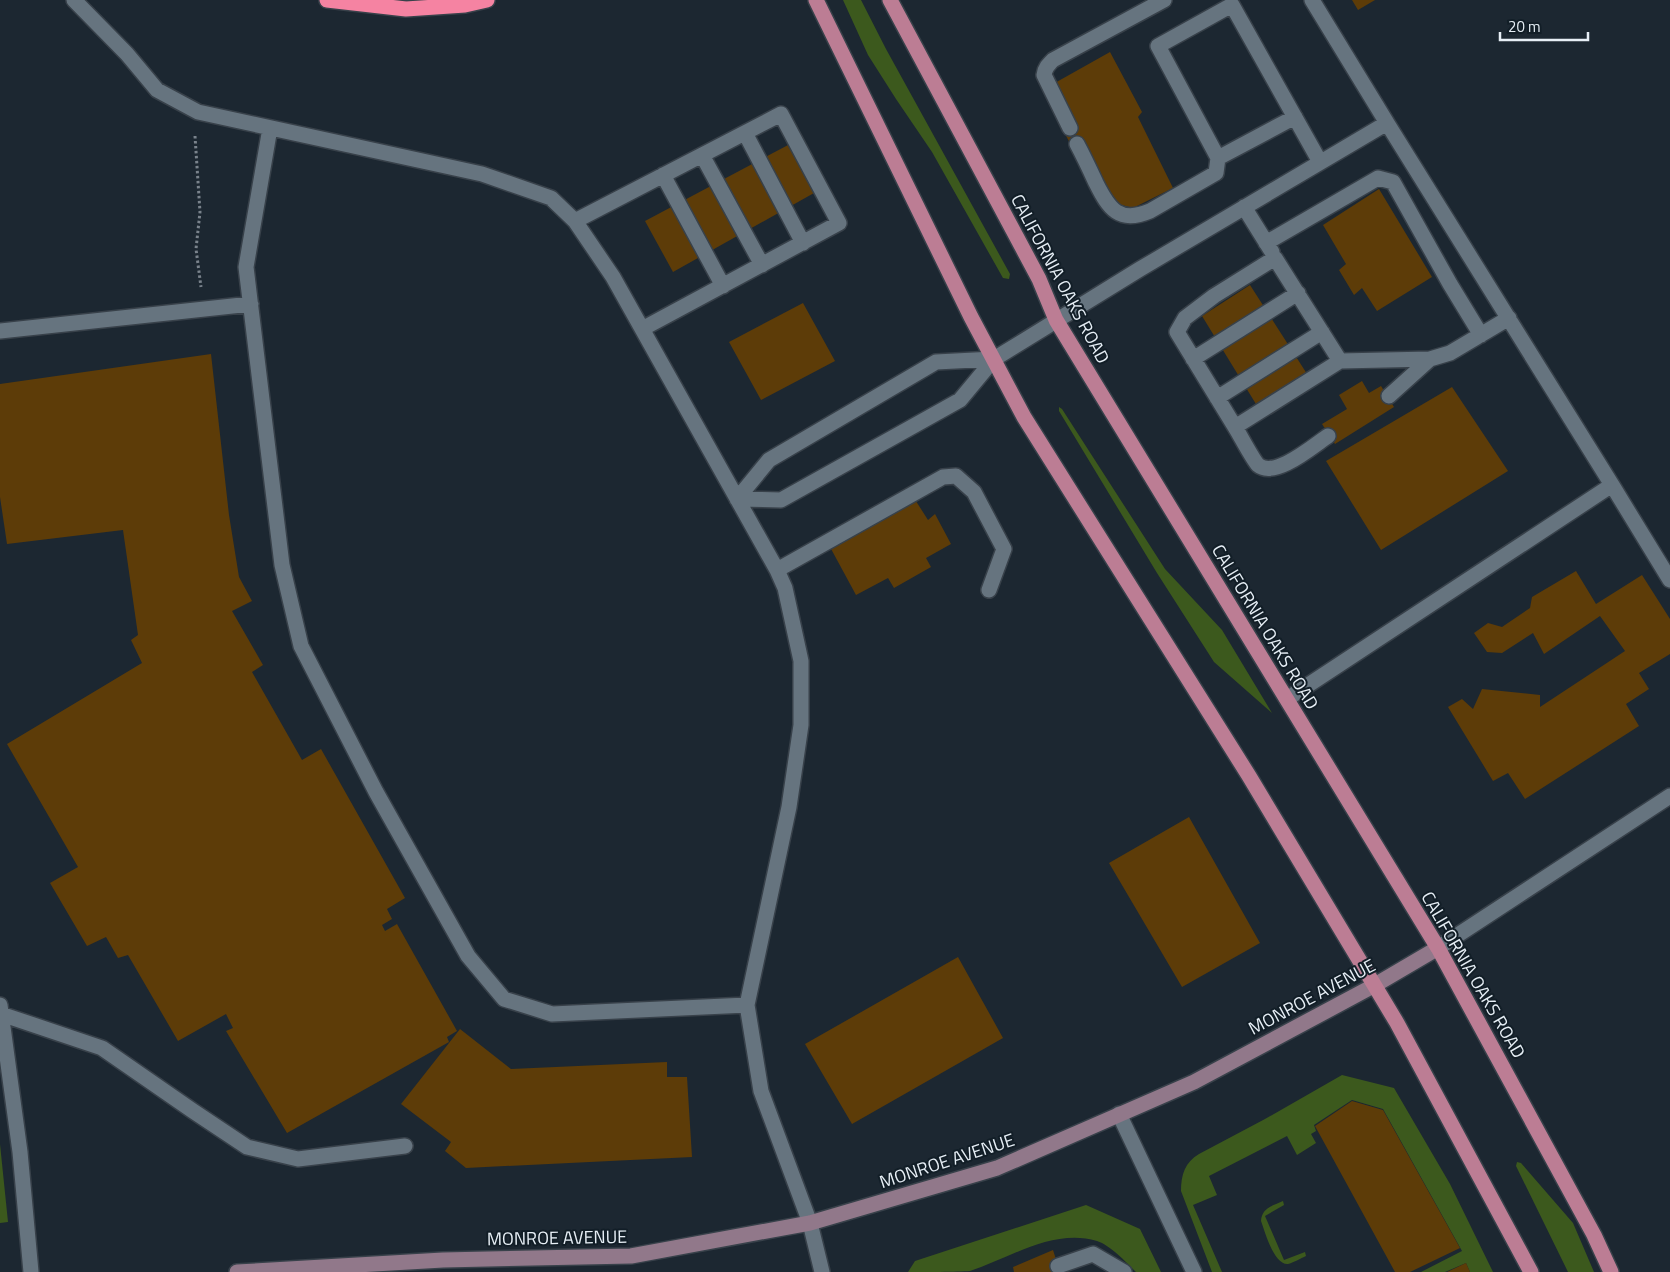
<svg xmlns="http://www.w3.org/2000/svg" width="1670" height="1272" font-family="'Titillium Web',sans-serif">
	<rect width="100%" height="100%" fill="#1c2731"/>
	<path fill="#3c591d" d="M843 0H861L886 49 1010 274 1009 279 1003 278 932 152 896 99 868 55Z
		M1059 407 1062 409 1165 569 1222 630 1272 713 1214 662 1157 573 1059 411Z
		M1342 1075 1394 1088 1450 1184 1493 1272H1470L1466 1263 1445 1272H1421L1462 1251 1383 1109 1352 1100 1314 1125 1316 1131 1311 1134 1316 1143 1297 1155 1287 1136 1209 1176 1217 1195 1193 1205 1222 1272H1212L1181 1191C1181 1175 1185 1162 1199 1154L1265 1119Z
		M0 1144 8 1222 0 1223Z
		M1517 1162 1521 1163 1573 1223 1594 1272H1568L1516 1166Z
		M1283 1201 1284 1205 1265 1216 1284 1260 1305 1252 1306 1256C1301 1258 1293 1263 1288 1264 1274 1265 1265 1232 1261 1221 1262 1208 1272 1206 1283 1201Z
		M1086 1205 1140 1229 1161 1272H1136C1126 1262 1110 1245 1097 1241 1053 1228 1010 1258 970 1271 958 1272 923 1272 908 1272L915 1261Z"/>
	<path fill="#5d3c08" d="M1352 0H1375L1358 10Z
		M1110 52 1142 112 1138 117 1173 188 1133 208 1118 204 1107 188 1084 140 1072 147 1064 132 1053 84Z
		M790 144 814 193 673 272 645 221Z
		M1379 189 1432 277 1377 311 1362 288 1354 295 1339 270 1346 264 1323 225Z
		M1250 285 1309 377 1259 409 1202 316Z
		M803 303 835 361 761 400 729 342Z
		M211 354 229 515 239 577 252 601 232 611 263 665 252 672 302 760 321 749 405 898 387 909 392 919 382 925 385 931 397 924 457 1031 447 1037 449 1042 287 1133 226 1031 233 1028 226 1014 178 1041 128 955 118 958 106 937 87 946 50 883 78 867 7 744 142 663 131 640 138 635 123 530 7 544 0 497V384Z
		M1362 381 1369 393 1381 386 1394 407 1335 444 1322 424 1347 409 1339 395Z
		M1452 387 1508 471 1381 550 1326 461Z
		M914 498 928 520 935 514 951 544 926 558 931 567 894 588 888 578 856 595 830 547Z
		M1576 571 1596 604 1642 575 1670 619V654L1639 673 1649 689 1626 704 1639 726 1525 799 1508 773 1493 781 1448 707 1462 699 1473 709 1482 689 1540 695V707L1625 651 1600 616 1544 654 1533 633 1502 653 1487 652 1474 633 1488 623 1502 627 1530 608 1532 597Z
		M1189 817 1260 943 1182 987 1109 863Z
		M958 957 1003 1038 852 1124 805 1044Z
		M460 1029 511 1069 667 1062V1077H687L692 1157 466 1168 445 1151 451 1142 401 1104Z
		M1352 1101 1383 1110 1460 1248 1410 1272H1395L1315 1126Z
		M1053 1250 1060 1272H1014L1013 1267Z
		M1466 1263 1470 1272H1447Z"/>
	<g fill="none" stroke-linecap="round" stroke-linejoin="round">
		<g stroke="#38414a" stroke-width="18">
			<path id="lane" d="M74 0 127 54 157 90 198 112 482 174 551 198 575 221 613 277 777 570 785 588 801 661V725L789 807 747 1005 761 1091 810 1223
				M270 128 246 267 282 565 301 646 376 792 468 956 504 999 552 1014 747 1005
				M1070 128 1044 75C1045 68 1048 65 1053 60L1164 0
				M745 133 803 243
				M1077 144C1084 157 1090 170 1096 183 1109 209 1119 224 1150 211L1216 173 1218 158 1158 46 1232 5 1320 162
				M702 155 762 265
				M1218 158 1295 117
				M663 175 723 286
				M1244 207 1272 252
				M575 221 781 114 839 223 642 329
				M1266 243 1378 178 1393 182 1450 284 1481 335
				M0 331 251 304
				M1193 359 1298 293
				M1340 361 1275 258 1214 296 1185 318 1177 332 1235 427 1340 361 1430 359 1450 353 1509 318
				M1389 396 1430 359
				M1217 398 1322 332
				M1235 427C1240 435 1253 460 1258 465 1275 479 1313 446 1328 436
				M1612 485 1670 580
				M737 499 781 500 960 400 994 359 1140 269 1387 123 1312 0
				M737 499 769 460 936 362 994 359
				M777 570 943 477 956 476 974 492 1004 549 989 590
				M1287 699 1612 485 1387 123
				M0 1005 20 1152 31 1272
				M1 1014 102 1048 193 1111 247 1147 298 1159 405 1146
				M1119 1114 1194 1272
				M1058 1266 1093 1254 1124 1272"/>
		</g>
		<g stroke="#38414a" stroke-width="18">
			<path id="street" d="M1438 948 1670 796
				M810 1223 822 1272"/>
		</g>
		<g stroke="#38414a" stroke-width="18">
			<path id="secondary" d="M237 1272 443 1260 631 1256 810 1223 997 1168 1194 1082 1375 985 1438 948"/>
		</g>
		<g stroke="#38414a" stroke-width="18">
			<path id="primary" d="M816 0 971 317 1024 417 1249 776 1397 1023 1531 1272
				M890 0 1039 279 1056 320 1438 948 1594 1235 1611 1272"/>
		</g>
		<g stroke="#38414a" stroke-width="18">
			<path id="highway" d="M327 0 406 9 465 5 487 0"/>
		</g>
		<path stroke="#7a838c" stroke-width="3" stroke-dasharray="2.5 2.5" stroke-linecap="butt" d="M195 136 200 212 196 249 201 287"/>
		<use href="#lane" stroke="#66747f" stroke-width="15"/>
		<use href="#street" stroke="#66747f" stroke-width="15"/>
		<use href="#secondary" stroke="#91788a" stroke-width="15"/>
		<use href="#primary" stroke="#bc7d94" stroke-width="15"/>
		<use href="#highway" stroke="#f583a2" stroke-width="15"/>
	</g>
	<g text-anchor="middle" stroke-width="4" stroke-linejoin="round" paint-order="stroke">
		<g font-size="18" fill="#e7eff6" stroke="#121e27">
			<text transform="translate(1060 279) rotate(62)" y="6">CALIFORNIA OAKS ROAD</text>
			<text transform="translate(1265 627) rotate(59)" y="6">CALIFORNIA OAKS ROAD</text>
			<text transform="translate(1473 975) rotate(60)" y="6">CALIFORNIA OAKS ROAD</text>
			<text transform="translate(1312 997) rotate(-28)" y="6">MONROE AVENUE</text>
			<text transform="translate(947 1161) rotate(-18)" y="6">MONROE AVENUE</text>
			<text transform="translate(557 1238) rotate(-1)" y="6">MONROE AVENUE</text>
		</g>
	</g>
	<path d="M1500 32v8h88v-8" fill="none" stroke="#e7eff6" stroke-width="2.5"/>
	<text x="1508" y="32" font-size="15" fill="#e7eff6" stroke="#121e27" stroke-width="4" paint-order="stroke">20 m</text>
</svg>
